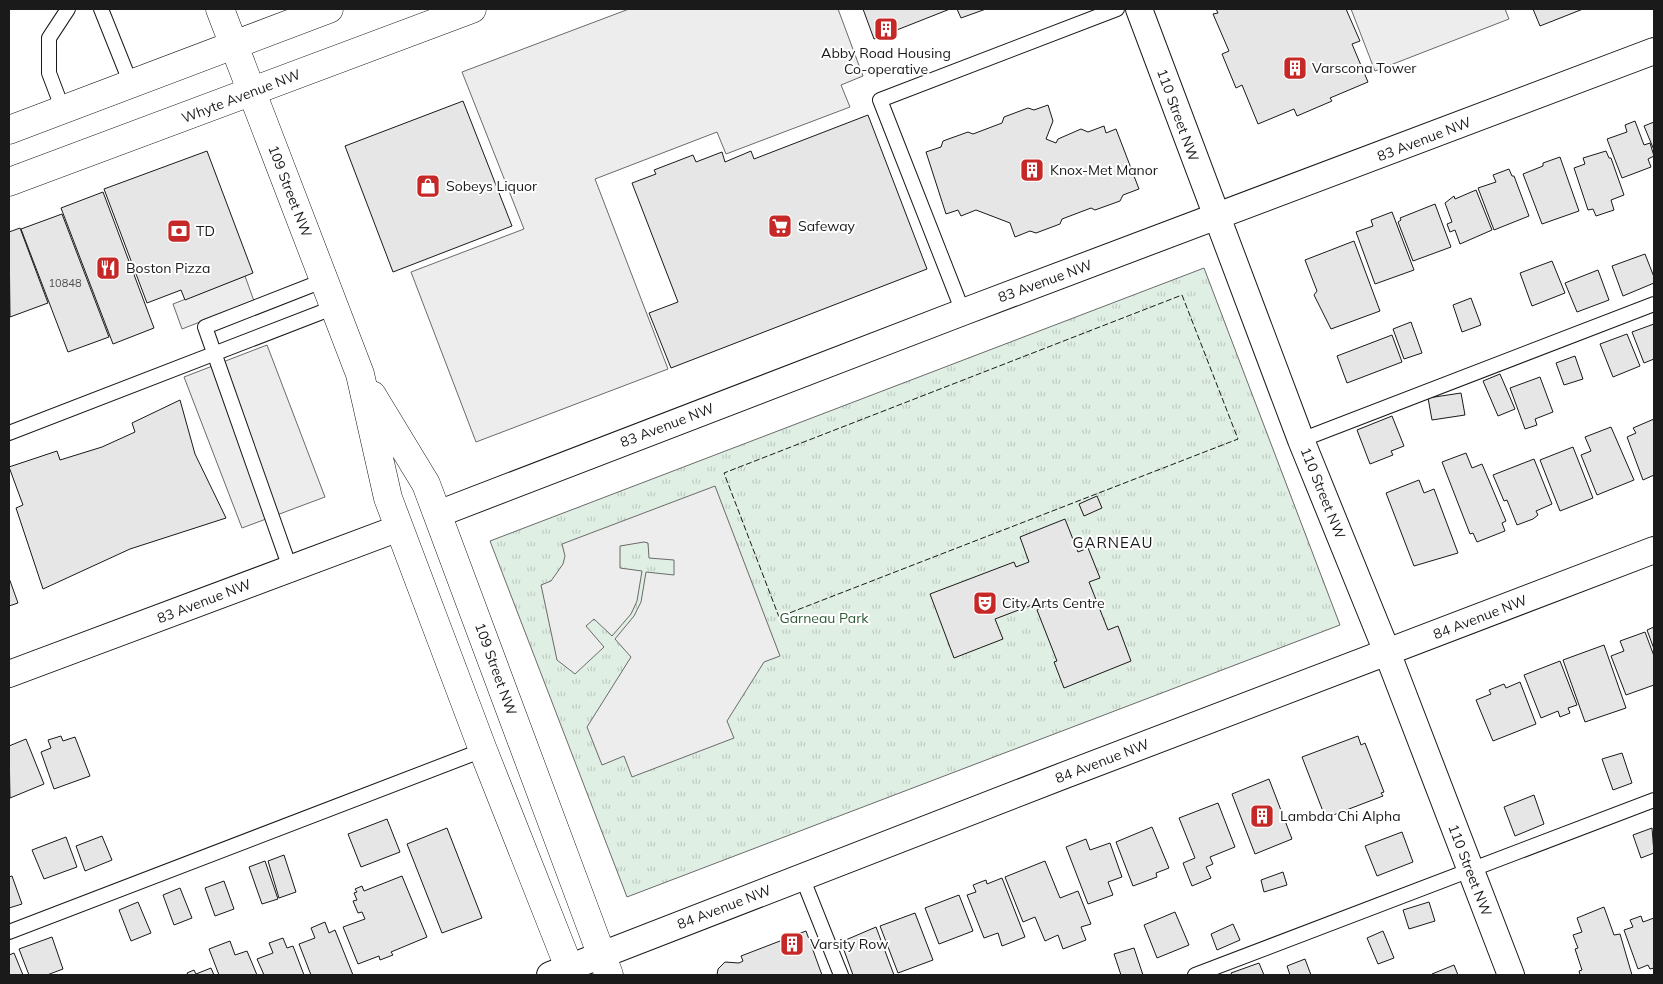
<svg xmlns="http://www.w3.org/2000/svg" width="1663" height="984" font-family="Mulish,sans-serif">
	<defs>
		<pattern id="park-tufts" width="24" height="20" patternUnits="userSpaceOnUse" patternTransform="scale(1.25)"><rect width="24" height="20" fill="#e0efe3"/><path d="M3 7l-1-3M5 7V3M7 7l1-3M15 17l-1-3M17 17v-4M19 17l1-3" fill="none" stroke="#c0ccc2"/></pattern>
	</defs>
	<rect width="100%" height="100%" fill="#fff"/>
	<path fill="url(#park-tufts)" stroke="#6a6a6a" d="M1204 268 1340 625 627 897 490 541Z"/>
	<path fill="#ededed" stroke="#6a6a6a" d="M629 9H838L863 76 841 85 850 107 726 154 717 132 595 179 668 369 476 442 411 272 524 229 462 72Z
		M1351 9H1505L1509 19 1375 71Z
		M245 276 254 301 182 329 173 304Z
		M267 345 325 497 242 528 184 377Z
		M715 486 780 656 764 662 727 721 734 738 632 777 624 756 602 765 587 727 631 657 615 639 634 616 641 602 646 572 674 575V560L649 558 648 543 644 542 620 546V568L642 571 637 601 631 614 612 636 594 619 586 626 604 647 575 674 557 660 541 585 551 581 563 564 565 556 562 544Z"/>
	<path fill="#e6e6e6" stroke="#1a1a1a" d="M863 9H950L874 39Z
		M957 9H986L961 18Z
		M1216 9H1346L1360 41 1352 44 1368 82 1330 98 1332 101 1297 116 1294 109 1258 124 1242 85 1236 88 1222 54 1229 51 1213 14 1218 13Z
		M1533 9H1583L1540 26Z
		M463 101 512 226 393 272 345 146Z
		M1048 105 1053 121 1046 139 1056 143 1058 139 1081 129 1088 132 1104 126 1106 133 1116 129 1139 189 1123 195 1120 201 1095 210 1091 208 1062 219 1060 224 1036 233 1030 231 1015 237 1010 223 976 210 961 216 958 210 946 214 926 152 941 147 943 141 968 132 973 134 1002 123 1004 117 1028 108 1034 110Z
		M868 115 927 269 671 368 649 313 678 302 632 183 656 174 654 170 693 155 696 162 722 152 725 162 751 151 754 159Z
		M1635 121 1644 145 1650 143 1654 156 1648 159 1651 167 1622 178 1607 139 1627 132 1625 125Z
		M1654 122V150L1644 126Z
		M207 151 253 273 185 300 181 290 147 303 104 189Z
		M1606 151 1609 158H1611L1624 195 1611 200 1614 210 1596 216 1593 209 1588 210 1574 168 1585 164 1583 158Z
		M1560 157 1579 211 1542 224 1523 174 1543 166V163Z
		M1509 169 1512 176H1514L1529 216 1494 230 1478 188 1496 182 1493 175Z
		M1476 190 1492 230 1460 244 1455 230 1450 232 1447 224 1452 222 1445 203 1454 196 1455 199Z
		M103 192 154 328 113 344 61 208Z
		M1435 204 1451 247 1413 261 1398 222 1401 220 1400 218Z
		M1392 212 1414 270 1375 284 1356 232 1373 226 1371 220Z
		M62 214 109 337 68 352 21 229Z
		M20 228 48 303 10 317 9 232Z
		M1354 241 1380 311 1331 329 1314 295 1317 291 1305 260Z
		M1645 254 1654 277V283L1623 296 1612 266Z
		M1552 261 1565 293 1532 306 1520 273Z
		M1598 270 1609 300 1577 312 1565 283Z
		M1471 298 1481 325 1462 332 1453 305Z
		M1411 322 1422 353 1404 359 1393 329Z
		M1654 324V359L1644 363 1632 332Z
		M1627 334 1640 366 1613 377 1600 344Z
		M1392 335 1402 362 1347 383 1337 356Z
		M1575 356 1583 379 1564 385 1556 363Z
		M1500 374 1515 409 1498 416 1483 381Z
		M1540 377 1553 412 1535 419 1537 425 1525 429 1510 388Z
		M1461 393 1465 415 1432 420 1428 398Z
		M180 400 195 454 226 518 130 549 43 589 16 508 23 505 9 467 57 451 60 460 102 447 135 432 132 423Z
		M1392 416 1404 446 1391 451 1393 455 1370 464 1357 430Z
		M1654 419V475L1643 480 1627 437 1636 433 1633 428Z
		M1611 427 1634 480 1597 495 1581 455 1591 451 1585 437Z
		M1573 447 1593 498 1560 511 1540 460Z
		M1466 453 1472 468 1482 464 1506 521 1502 523 1505 531 1477 542 1473 533 1470 534 1442 462Z
		M1534 459 1552 504 1536 511 1538 515 1533 519 1517 525 1507 500 1504 501 1493 475Z
		M1419 480 1424 493 1434 489 1458 553 1414 566 1386 493Z
		M1097 496 1102 508 1084 516 1079 504Z
		M1065 519 1078 552 1088 548 1100 578 1089 582 1108 630 1118 626 1131 661 1064 688 1054 662 1057 661 1037 610 1047 606 1045 600 995 619 1003 639 954 658 930 594 1014 562 1016 567 1029 562 1020 537Z
		M9 578 18 603 9 606Z
		M1654 627V649L1647 630Z
		M1645 632 1654 656V685L1626 695 1611 656 1624 651 1620 641Z
		M1604 645 1626 708 1585 722 1563 660Z
		M1560 661 1577 705 1568 708 1570 713 1560 717 1558 711 1541 718 1524 675Z
		M1520 682 1536 724 1493 741 1476 700 1491 694 1489 690 1504 684 1506 688Z
		M61 736 63 741 75 737 90 776 54 789 41 752 51 748 48 740Z
		M1358 736 1361 745 1365 743 1384 792 1381 793 1383 796 1328 817 1326 813 1324 814 1302 757Z
		M26 739 44 784 10 798 9 746Z
		M1622 753 1632 783 1613 790 1602 759Z
		M1269 779 1292 839 1255 854 1232 794Z
		M1534 795 1544 824 1515 836 1504 807Z
		M1218 803 1235 847 1210 857 1213 864 1206 867 1211 878 1192 886 1183 863 1195 858 1179 818Z
		M387 819 400 852 361 867 348 834Z
		M1152 827 1169 868 1156 873 1157 877 1133 886 1116 842Z
		M447 828 482 918 442 933 407 844Z
		M1652 828 1654 853 1641 858 1633 835Z
		M1402 832 1413 862 1377 876 1365 846Z
		M102 836 112 860 85 871 76 846Z
		M66 837 77 867 44 879 32 850Z
		M1086 839 1090 850 1110 843 1122 877 1108 882 1113 895 1088 904 1066 847Z
		M284 855 296 892 279 898 268 861Z
		M265 861 278 899 262 904 249 867Z
		M1045 861 1060 898 1078 891 1091 924 1081 927 1086 940 1063 949 1058 935 1045 941 1035 917 1023 922 1005 877Z
		M1283 872 1287 885 1264 892 1261 880Z
		M12 876 22 904 9 908V877Z
		M402 876 427 937 391 952 393 955 380 960 379 956 358 964 343 927 365 919 362 912 358 913 353 901 357 900 354 893 357 892 355 889 362 886 364 891Z
		M1002 878 1025 937 1002 946 998 933 984 938 967 895 976 892 973 885 986 880 987 884Z
		M224 881 234 909 215 916 205 888Z
		M180 888 192 918 174 925 163 895Z
		M959 895 973 931 939 944 925 908Z
		M138 902 151 933 131 941 119 910Z
		M1429 902 1435 921 1409 929 1403 910Z
		M1604 907 1614 935 1620 934 1632 975H1580L1579 971 1582 970 1575 949 1578 948 1573 935 1582 932 1577 918Z
		M1175 912 1189 945 1157 958 1144 925Z
		M915 913 933 960 898 973 880 926Z
		M1641 916 1643 922 1654 918V968L1650 969 1648 965 1638 969 1624 930 1633 927 1630 920Z
		M325 922 329 933 335 930 353 975H311L299 944 315 938 311 928Z
		M1233 924 1240 940 1217 950 1211 934Z
		M876 927 894 975H853L841 942Z
		M806 931 822 975H717L718 969 725 962 739 963 743 961 741 956Z
		M1383 931 1394 958 1378 964 1367 938Z
		M52 937 63 969 47 975H29L19 949Z
		M283 938 287 948 293 946 304 975H264L257 959 273 953 269 943Z
		M230 941 235 955 247 951 257 975H219L209 949Z
		M1134 948 1143 975H1121L1114 954Z
		M14 953 23 975H9V955Z
		M1305 959 1311 975H1290L1287 966Z
		M1259 963 1264 975H1232L1231 973Z
		M1454 965 1458 975H1433L1432 974Z
		M211 968 214 975H188L187 973 194 970 196 974Z"/>
	<g fill="none" stroke-linecap="round" stroke-linejoin="round">
		<g stroke="#1a1a1a" stroke-width="16">
			<path id="service" d="M101 9 131 84
				M63 110 49 73V38L68 9
				M963 312 880 100 1117 9
				M9 433 335 307
				M1301 440 1654 304
				M290 568 205 327 325 280
				M802 877 841 975
				M9 932 483 750
				M1195 975 1654 800"/>
		</g>
		<g stroke="#1a1a1a" stroke-width="28">
			<path id="minor" d="M1139 9 1301 440 1387 652 1511 975
				M438 514 963 312 1654 51
				M9 674 399 528
				M550 975 1060 777 1654 550"/>
		</g>
		<g stroke="#1a1a1a" stroke-width="29">
			<path id="secondary" d="M220 9 360 374 388 498 483 750 572 975
				M9 130 329 9
				M9 182 472 9
				M372 395 426 484 609 975"/>
		</g>
		<use href="#service" stroke="#fff" stroke-width="14"/>
		<use href="#minor" stroke="#fff" stroke-width="26"/>
		<use href="#secondary" stroke="#fff" stroke-width="28"/>
		<path stroke="#1a1a1a" stroke-width="1" stroke-dasharray="6 2.5" stroke-linecap="butt" d="M1182 295 1238 439 779 617 724 473Z"/>
	</g>
	<defs>
		<g id="building-square" transform="scale(1.25)"><rect x="-9" y="-9" width="18" height="18" rx="4" fill="#c62828" stroke="#fff"/><path d="M-4-6H4V6H1V3H-1V6H-4ZM-2.5-4.3h1.7v1.8h-1.7ZM.8-4.3h1.7v1.8H.8ZM-2.5-1h1.7V.8h-1.7ZM.8-1h1.7V.8H.8Z" fill="#fff"/></g>
		<g id="shop-square" transform="scale(1.25)"><rect x="-9" y="-9" width="18" height="18" rx="4" fill="#c62828" stroke="#fff"/><path d="M-5-2.5h2.3a2.7 3.5 0 0 1 5.4 0H5L5.5 6h-11ZM-1.5-2.5h3a1.5 2.3 0 0 0-3 0Z" fill="#fff"/></g>
		<g id="supermarket-square" transform="scale(1.25)"><rect x="-9" y="-9" width="18" height="18" rx="4" fill="#c62828" stroke="#fff"/><path d="M-6-5.5h2.5l.6 2H6L4.5 2H-2.5L-4.4-4H-6ZM-1.5 3.2a1.3 1.3 0 1 0 .1 0ZM3 3.2a1.3 1.3 0 1 0 .1 0Z" fill="#fff"/></g>
		<g id="bank-square" transform="scale(1.25)"><rect x="-9" y="-9" width="18" height="18" rx="4" fill="#c62828" stroke="#fff"/><path d="M-6-4H6V4H-6ZM0-2.3a2.3 2.3 0 1 0 0 4.6a2.3 2.3 0 1 0 0-4.6Z" fill="#fff"/></g>
		<g id="restaurant-square" transform="scale(1.25)"><rect x="-9" y="-9" width="18" height="18" rx="4" fill="#c62828" stroke="#fff"/><path d="M-5-6h1v4h1v-4h1v4h1v-4h1v5L-1.5 .5V6h-2V.5L-5-1ZM5-6V6H3V1.5H1.5Q1.5-4 5-6Z" fill="#fff"/></g>
		<g id="theatre-square" transform="scale(1.25)"><rect x="-9" y="-9" width="18" height="18" rx="4" fill="#c62828" stroke="#fff"/><path d="M-5-5.5Q0-4 5-5.5V0Q5 5 0 6Q-5 5-5 0ZM-3.3-2.5H-1v1.5H-3.3ZM1-2.5H3.3v1.5H1ZM-2.8 1Q0 5.5 2.8 1Z" fill="#fff"/></g>
	</defs>
	<g fill-rule="evenodd">
		<use href="#building-square" x="886" y="29"/>
		<use href="#building-square" x="1295" y="68"/>
		<use href="#building-square" x="1032" y="170"/>
		<use href="#shop-square" x="428" y="186"/>
		<use href="#supermarket-square" x="780" y="226"/>
		<use href="#bank-square" x="179" y="231"/>
		<use href="#restaurant-square" x="108" y="268"/>
		<use href="#theatre-square" x="985" y="603"/>
		<use href="#building-square" x="1262" y="816"/>
		<use href="#building-square" x="792" y="944"/>
	</g>
	<g text-anchor="middle" stroke-width="4" stroke-linejoin="round" paint-order="stroke">
		<g font-size="11" fill="#4d4d4d">
			<text x="65" y="287">10848</text>
		</g>
		<g font-size="14" fill="#1a1a1a" stroke="#fff" text-anchor="start">
			<text x="886" y="58" text-anchor="middle">Abby Road Housing<tspan x="886" dy="16">Co-operative</tspan></text>
			<text x="1312" y="73">Varscona Tower</text>
			<text x="1050" y="175">Knox-Met Manor</text>
			<text x="446" y="191">Sobeys Liquor</text>
			<text x="798" y="231">Safeway</text>
			<text x="196" y="236">TD</text>
			<text x="126" y="273">Boston Pizza</text>
			<text x="1002" y="608">City Arts Centre</text>
			<text x="1280" y="821">Lambda Chi Alpha</text>
			<text x="810" y="949">Varsity Row</text>
		</g>
		<g font-size="14" fill="#1a1a1a" stroke="#fff">
			<text transform="translate(241 96) rotate(-21)" y="5">Whyte Avenue NW</text>
			<text transform="translate(1178 115) rotate(70)" y="5">110 Street NW</text>
			<text transform="translate(1424 139) rotate(-21)" y="5">83 Avenue NW</text>
			<text transform="translate(290 191) rotate(69)" y="5">109 Street NW</text>
			<text transform="translate(1045 281) rotate(-20)" y="5">83 Avenue NW</text>
			<text transform="translate(667 425) rotate(-21)" y="5">83 Avenue NW</text>
			<text transform="translate(1323 493) rotate(68)" y="5">110 Street NW</text>
			<text transform="translate(204 601) rotate(-21)" y="5">83 Avenue NW</text>
			<text transform="translate(1480 617) rotate(-21)" y="5">84 Avenue NW</text>
			<text transform="translate(496 669) rotate(70)" y="5">109 Street NW</text>
			<text transform="translate(1102 761) rotate(-21)" y="5">84 Avenue NW</text>
			<text transform="translate(1470 870) rotate(69)" y="5">110 Street NW</text>
			<text transform="translate(724 907) rotate(-21)" y="5">84 Avenue NW</text>
		</g>
		<g font-size="14" fill="#2b5a34" stroke="#fff">
			<text x="824" y="623">Garneau Park</text>
		</g>
		<g font-size="15" letter-spacing="1" fill="#1a1a1a" stroke="#fff">
			<text x="1113" y="548">GARNEAU</text>
		</g>
	</g>
	<rect width="1663" height="984" fill="none" stroke="#1a1a1a" stroke-width="20"/>
</svg>
